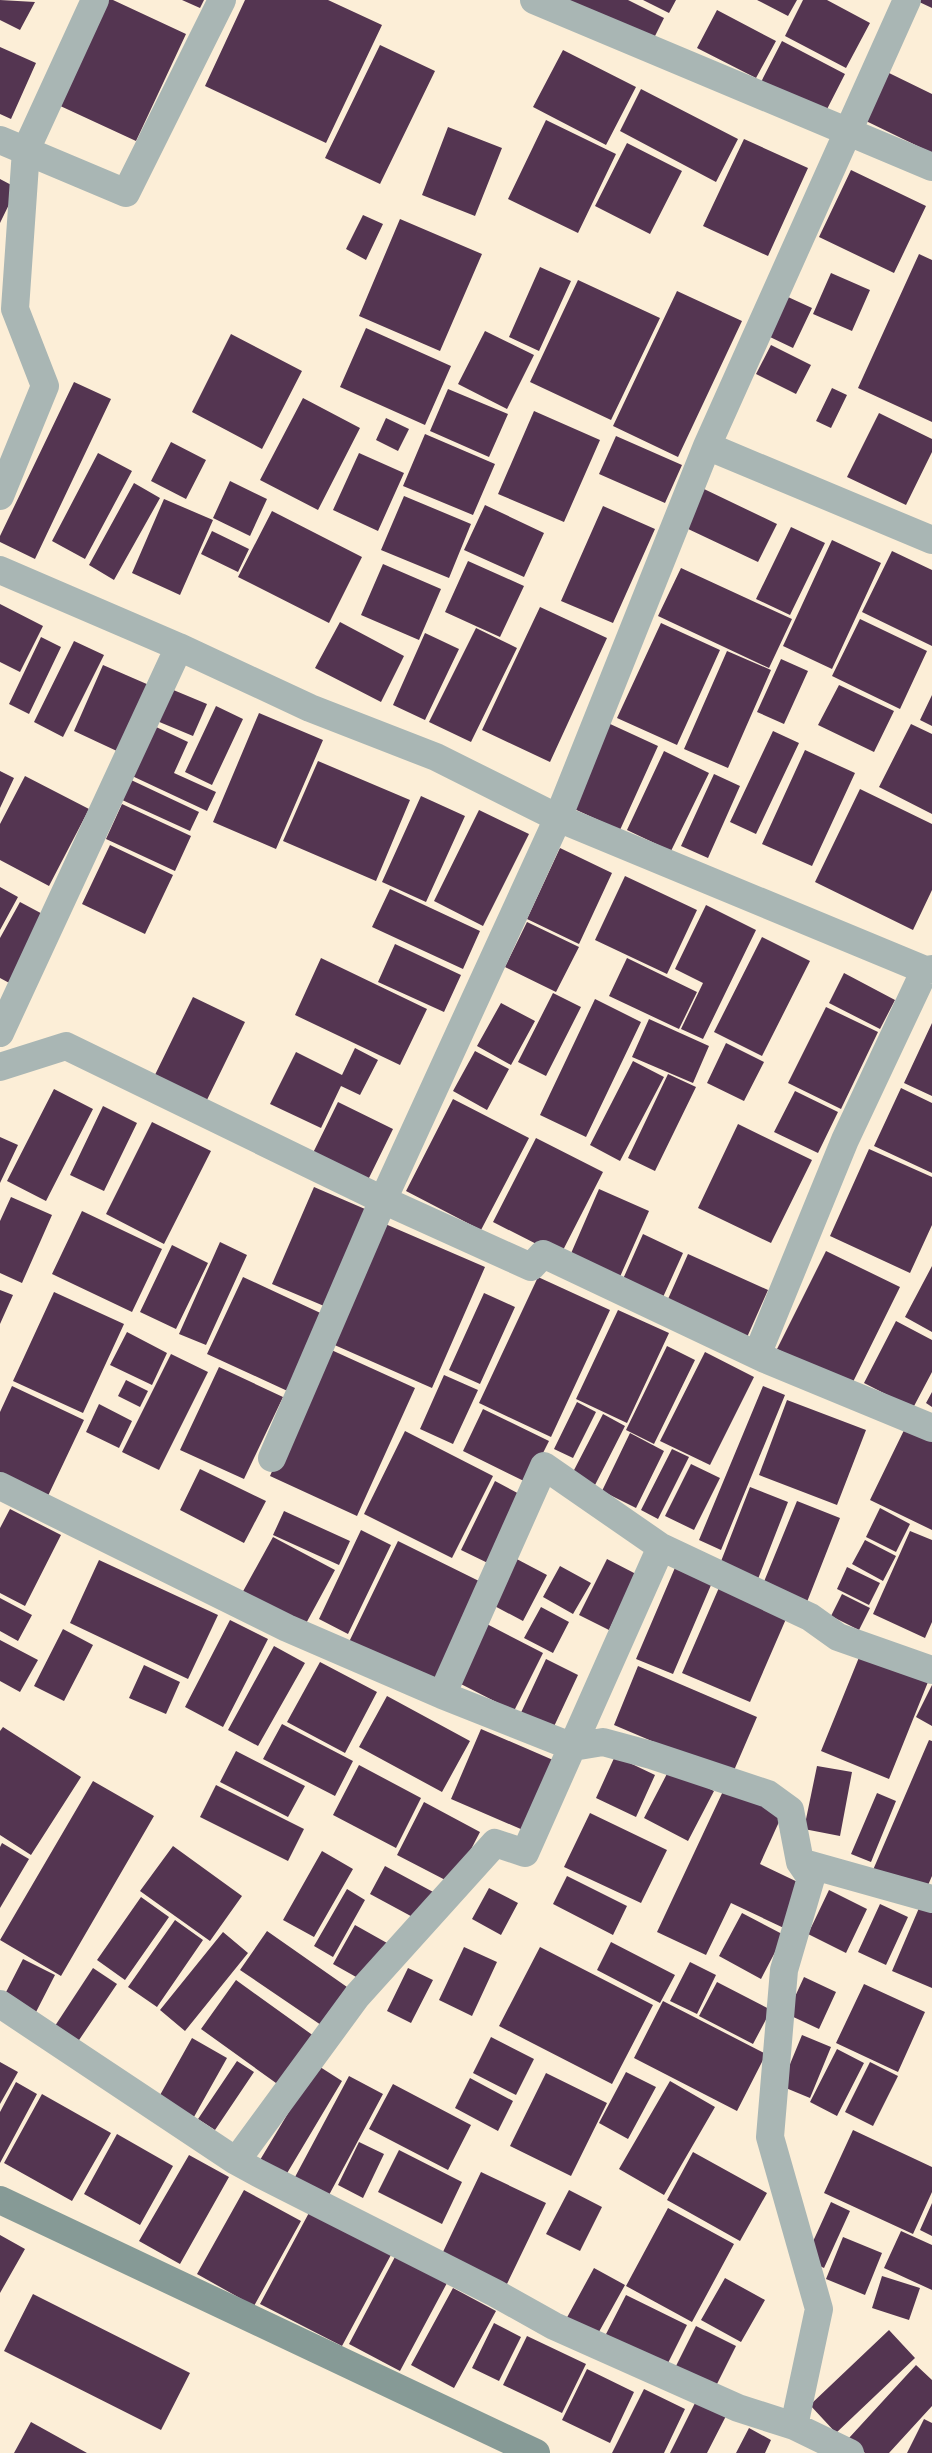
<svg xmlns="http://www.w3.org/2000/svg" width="932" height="2453" font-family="'PT Sans',sans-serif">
	<rect width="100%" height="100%" fill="#fceed7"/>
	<path fill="#543551" d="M0 0 35 2 20 30 0 20Z
		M105 0H113L186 34 136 141 56 104Z
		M182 0H204L200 8Z
		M245 0H328L382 25 326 143 205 86Z
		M557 0H628L664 18 650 46Z
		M643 0H676L669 13Z
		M757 0H797L788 16Z
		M803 0H827L870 23 846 68 785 36Z
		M915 0H932V8Z
		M717 10 776 41 756 78 697 48Z
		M782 41 845 74 823 117 760 84Z
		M380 45 435 71 380 184 325 158Z
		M0 47 36 63 11 119 0 114Z
		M563 50 636 87 606 145 533 107Z
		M889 73 932 94V153L866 121Z
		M641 89 738 139 716 182 620 131Z
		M546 120 616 154 578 233 508 199Z
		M448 127 502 148 475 216 422 195Z
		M744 139 808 168 768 256 703 226Z
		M627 143 682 171 650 234 595 206Z
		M851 170 926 206 894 273 819 237Z
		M0 179 17 188 0 223Z
		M363 215 383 224 366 260 346 249Z
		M400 219 482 254 440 351 359 316Z
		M919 254 932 260V422L858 388Z
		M540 267 571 281 539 351 509 337Z
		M831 273 870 290 852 331 813 314Z
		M578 280 660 318 611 420 530 382Z
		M677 291 742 321 678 457 613 426Z
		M788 297 812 308 793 348 770 337Z
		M366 328 451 366 425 425 340 387Z
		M485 331 534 355 507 409 458 384Z
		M231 334 302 371 262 449 192 412Z
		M771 345 811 365 796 394 756 374Z
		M74 382 111 399 35 559 0 542V536Z
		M832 388 847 395 831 428 816 421Z
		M448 389 508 414 489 457 430 431Z
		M303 398 360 428 318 510 260 480Z
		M534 411 600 440 564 522 498 494Z
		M879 413 932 439V452L906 505 847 477Z
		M386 418 409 429 398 451 376 440Z
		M425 434 495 464 473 515 403 486Z
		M616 436 682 465 665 503 599 474Z
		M171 442 206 460 186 499 151 481Z
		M98 453 132 471 85 559 52 541Z
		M359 453 404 473 378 531 333 510Z
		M230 481 267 499 250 536 213 518Z
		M134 483 160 498 114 580 89 565Z
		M704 489 777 524 758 562 686 528Z
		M404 496 471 524 449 578 381 550Z
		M164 499 213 520 180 595 132 573Z
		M485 505 544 533 524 577 464 550Z
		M603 506 655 529 613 623 561 601Z
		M272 511 362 557 329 623 238 577Z
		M791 527 825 543 790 615 756 599Z
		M212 531 249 549 238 572 201 554Z
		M832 540 881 563 832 669 783 646Z
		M892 551 932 570V646L862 612Z
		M468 561 524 586 500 637 445 612Z
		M383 564 441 589 419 640 361 615Z
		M681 568 792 619 769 668 658 616Z
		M0 604 43 626 20 672 0 662Z
		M540 607 607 638 550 762 482 730Z
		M860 619 927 651 900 709 832 676Z
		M340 622 404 656 381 702 315 668Z
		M661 623 720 650 677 745 617 718Z
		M476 628 517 648 471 742 429 722Z
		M425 633 459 649 425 720 393 705Z
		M41 637 61 647 29 714 9 704Z
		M74 641 104 655 63 737 34 722Z
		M727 651 771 670 728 768 684 749Z
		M781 659 808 671 784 724 757 712Z
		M103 665 149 685 119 752 74 731Z
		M839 685 894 711 874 752 818 725Z
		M171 689 207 704 193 736 157 721Z
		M932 695V726L920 720Z
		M216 706 243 719 212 785 185 772Z
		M259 713 323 740 276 849 213 822Z
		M608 723 658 746 620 830 570 807Z
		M911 724 932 734V814L879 787Z
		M154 726 188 742 174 773 216 792 207 811 130 775Z
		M773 731 799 743 756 834 730 822Z
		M805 750 855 773 812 866 762 844Z
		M664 751 709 773 671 851 627 830Z
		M318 761 410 800 376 881 283 841Z
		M0 771 14 778 0 808Z
		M714 774 740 786 708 858 681 846Z
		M25 776 89 809 49 886 0 860V824Z
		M129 779 199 812 190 831 120 799Z
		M860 789 932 824V890L913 930 815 882Z
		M421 796 465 816 426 902 382 882Z
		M122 804 191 836 175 871 106 839Z
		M479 810 529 834 483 926 434 901Z
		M110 845 173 875 145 934 82 904Z
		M560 848 612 873 579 944 527 919Z
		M625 876 697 910 667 974 595 940Z
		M0 887 18 897 0 930Z
		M390 889 480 931 463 969 372 927Z
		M20 902 50 918 13 985 0 978V938Z
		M706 905 756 930 703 1039 681 1029 703 983 675 969Z
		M527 922 579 947 556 992 505 967Z
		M762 937 810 961 762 1056 714 1032Z
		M395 944 461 975 444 1012 378 982Z
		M321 958 427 1009 400 1065 295 1015Z
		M627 958 697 992 679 1029 609 996Z
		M844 973 895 1000 880 1029 829 1003Z
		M553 993 581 1007 546 1076 518 1062Z
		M193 997 245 1022 204 1106 152 1081Z
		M595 999 641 1022 586 1137 540 1115Z
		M501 1003 535 1021 511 1065 477 1046Z
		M826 1007 878 1032 841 1109 788 1083Z
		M649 1019 709 1046 693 1083 632 1057Z
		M932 1023V1096L904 1083Z
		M726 1043 764 1062 744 1101 707 1083Z
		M355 1048 378 1060 360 1095 341 1086 321 1128 270 1104 296 1052 342 1075Z
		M475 1051 509 1069 487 1110 453 1091Z
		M633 1061 664 1077 620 1161 590 1145Z
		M668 1074 696 1087 655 1171 628 1158Z
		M901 1088 932 1103V1173L874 1146Z
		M54 1089 93 1109 46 1201 7 1181Z
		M795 1091 838 1112 818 1153 774 1132Z
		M453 1099 529 1138 481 1230 406 1191Z
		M338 1102 393 1129 366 1184 311 1157Z
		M103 1106 137 1123 104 1191 70 1175Z
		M152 1122 211 1151 164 1244 106 1214Z
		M738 1124 812 1160 771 1243 698 1208Z
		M0 1137 18 1145 0 1183Z
		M536 1138 603 1172 560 1256 493 1222Z
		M869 1149 932 1177V1225L910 1273 830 1236Z
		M314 1187 365 1209 324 1306 272 1284Z
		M599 1189 649 1211 619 1279 569 1258Z
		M11 1197 52 1215 22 1283 0 1273V1221Z
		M82 1211 162 1249 132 1312 52 1274Z
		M383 1223 485 1267 432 1388 330 1343Z
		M643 1234 683 1253 659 1306 619 1288Z
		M220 1242 247 1255 206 1345 179 1334Z
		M172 1245 208 1263 176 1329 140 1312Z
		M826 1251 900 1287 851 1386 777 1349Z
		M688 1254 768 1290 744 1344 664 1308Z
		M932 1266V1332L905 1317Z
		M243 1277 329 1317 294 1394 207 1354Z
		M538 1277 610 1310 551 1437 479 1403Z
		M0 1290 13 1295 0 1324Z
		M54 1292 124 1324 83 1413 13 1381Z
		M484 1293 515 1307 480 1384 449 1370Z
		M618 1310 669 1333 627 1423 576 1399Z
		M896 1321 932 1340V1372L913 1408 864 1383Z
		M127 1332 167 1353 152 1385 110 1365Z
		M667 1346 695 1360 654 1444 626 1430Z
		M327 1348 415 1388 357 1516 270 1476Z
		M705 1352 754 1377 710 1465 660 1441Z
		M171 1354 208 1372 159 1470 122 1452Z
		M219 1367 283 1397 244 1479 180 1450Z
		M444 1375 478 1390 453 1444 420 1429Z
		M126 1380 148 1391 140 1407 118 1396Z
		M12 1386 84 1420 46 1500 0 1478V1412Z
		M763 1386 785 1395 721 1550 699 1540Z
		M932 1392V1407L926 1403Z
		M787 1400 866 1430 837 1505 759 1475Z
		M577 1402 596 1412 573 1458 554 1449Z
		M99 1404 132 1421 119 1448 86 1432Z
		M483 1409 549 1441 528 1483 463 1451Z
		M603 1414 625 1426 595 1485 572 1474Z
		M908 1422 932 1434V1530L870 1500Z
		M405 1431 493 1476 452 1558 364 1514Z
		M630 1433 664 1451 636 1508 602 1491Z
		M672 1449 689 1457 658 1519 641 1510Z
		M691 1464 720 1478 694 1530 665 1516Z
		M200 1469 266 1501 244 1543 180 1510Z
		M495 1481 525 1497 496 1567 461 1550Z
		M750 1487 788 1502 756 1584 718 1569Z
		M797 1501 840 1518 805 1607 761 1589Z
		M880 1508 910 1524 896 1552 866 1537Z
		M10 1509 61 1535 25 1606 0 1593V1528Z
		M284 1511 350 1541 339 1565 273 1535Z
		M361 1530 391 1545 348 1634 319 1619Z
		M910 1531 932 1540V1622L925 1638 873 1614Z
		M273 1537 335 1570 303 1629 241 1595Z
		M865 1540 896 1556 883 1581 852 1564Z
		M398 1541 483 1583 441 1687 349 1642Z
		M511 1556 547 1575 523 1621 487 1602Z
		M607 1559 636 1574 609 1630 579 1615Z
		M99 1560 218 1615 188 1679 70 1623Z
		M677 1563 714 1578 673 1674 636 1659Z
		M560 1566 591 1583 573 1614 543 1597Z
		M847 1567 880 1583 869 1605 837 1589Z
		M721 1583 789 1612 750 1702 682 1673Z
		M842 1594 870 1608 859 1630 831 1616Z
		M0 1598 32 1615 18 1641 0 1631Z
		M541 1607 569 1622 553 1653 524 1638Z
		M230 1620 268 1639 223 1727 185 1707Z
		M483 1622 543 1653 514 1711 453 1680Z
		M63 1629 93 1645 64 1701 34 1686Z
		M0 1640 38 1660 20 1692 0 1681Z
		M274 1646 305 1663 258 1746 228 1730Z
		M862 1650 930 1677 889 1779 821 1751Z
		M546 1659 578 1675 550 1735 518 1719Z
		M320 1662 377 1692 345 1753 287 1722Z
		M144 1665 180 1682 166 1714 129 1698Z
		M638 1666 757 1717 732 1775 614 1725Z
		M932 1685V1726L916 1717Z
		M387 1696 470 1741 442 1792 359 1747Z
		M282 1724 353 1761 335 1796 263 1759Z
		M3 1727 81 1777 31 1855 0 1835V1731Z
		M481 1729 560 1763 530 1833 451 1799Z
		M929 1740 932 1741V1876L925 1892 873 1870Z
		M236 1751 305 1786 288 1817 220 1782Z
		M615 1756 655 1775 636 1817 596 1798Z
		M359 1765 421 1798 396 1848 333 1815Z
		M817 1766 852 1772 840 1836 804 1829Z
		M670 1768 714 1791 688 1841 644 1818Z
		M93 1781 154 1816 61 1976 0 1940Z
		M216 1785 304 1829 288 1861 200 1817Z
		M725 1787 783 1813 760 1864 806 1886 786 1929 731 1903 706 1955 657 1932Z
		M877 1793 896 1801 871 1862 851 1854Z
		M424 1802 480 1832 453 1884 397 1855Z
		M590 1813 667 1850 641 1903 564 1867Z
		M2 1843 29 1859 0 1908V1847Z
		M173 1846 242 1896 210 1941 140 1891Z
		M322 1851 353 1869 314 1937 283 1920Z
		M385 1866 435 1893 420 1921 370 1894Z
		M567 1876 627 1906 613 1935 553 1904Z
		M489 1888 518 1903 501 1935 472 1919Z
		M347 1889 365 1900 333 1957 314 1946Z
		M829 1890 867 1909 846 1953 808 1934Z
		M141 1897 169 1917 125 1980 97 1960Z
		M922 1901 932 1905V1988L892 1971Z
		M880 1904 908 1917 886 1965 858 1952Z
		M742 1913 784 1935 761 1979 719 1956Z
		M175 1920 203 1940 157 2007 128 1987Z
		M355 1925 387 1943 365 1982 333 1964Z
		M267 1931 347 1987 321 2025 240 1970Z
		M223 1932 248 1953 185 2031 160 2010Z
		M611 1942 675 1975 660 2003 597 1970Z
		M464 1947 497 1962 472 2016 439 2000Z
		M540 1947 653 2005 612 2084 499 2026Z
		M23 1959 55 1975 35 2014 3 1998Z
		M690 1962 716 1975 697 2014 670 2001Z
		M93 1968 117 1984 75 2046 51 2032Z
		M408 1968 433 1980 411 2023 387 2011Z
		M804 1977 836 1992 819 2029 787 2014Z
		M236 1980 318 2039 283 2088 201 2029Z
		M717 1982 771 2010 753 2044 699 2016Z
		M864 1984 925 2012 898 2072 836 2043Z
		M663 2001 766 2054 737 2111 634 2058Z
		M802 2035 831 2047 810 2098 781 2086Z
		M491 2037 534 2059 516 2095 473 2073Z
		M192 2038 227 2058 190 2124 155 2104Z
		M837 2049 864 2063 837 2116 810 2102Z
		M237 2061 254 2072 215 2130 198 2119Z
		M0 2062 18 2072 0 2104Z
		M870 2062 898 2076 873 2126 845 2112Z
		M317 2065 342 2081 283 2180 257 2165Z
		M626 2072 656 2087 628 2139 599 2123Z
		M546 2073 607 2103 571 2176 510 2146Z
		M349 2076 383 2094 329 2195 295 2177Z
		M470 2078 513 2101 498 2131 455 2108Z
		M670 2081 715 2107 664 2195 619 2169Z
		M16 2082 37 2094 0 2163V2112Z
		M393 2084 471 2125 448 2170 369 2129Z
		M42 2094 111 2133 72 2201 4 2163Z
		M853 2130 932 2167V2192L913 2234 824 2193Z
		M117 2134 173 2166 140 2225 84 2194Z
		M359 2142 384 2154 363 2198 338 2185Z
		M399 2150 462 2182 442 2224 378 2192Z
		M693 2152 767 2193 740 2241 667 2200Z
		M189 2155 229 2177 180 2264 139 2241Z
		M481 2172 546 2203 506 2286 442 2254Z
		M244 2190 301 2221 254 2306 197 2274Z
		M569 2190 602 2207 580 2251 546 2234Z
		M831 2202 850 2211 824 2268 805 2259Z
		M932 2203V2236L920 2230Z
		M668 2208 734 2244 692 2322 626 2286Z
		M311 2209 392 2253 342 2346 260 2304Z
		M901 2231 932 2245V2290L884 2268Z
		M0 2235 25 2249 0 2293Z
		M843 2237 882 2253 865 2295 826 2279Z
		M396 2255 447 2283 400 2371 349 2344Z
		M594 2268 625 2285 595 2339 564 2323Z
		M882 2276 920 2288 909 2320 872 2308Z
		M725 2278 765 2300 741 2342 701 2320Z
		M453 2288 496 2311 454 2388 411 2365Z
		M33 2294 190 2373 161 2430 4 2351Z
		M626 2295 687 2325 664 2371 603 2340Z
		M494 2323 521 2337 499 2381 472 2368Z
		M696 2326 736 2346 716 2386 676 2366Z
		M889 2330 915 2358 836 2433 810 2405Z
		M527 2336 586 2364 562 2413 503 2385Z
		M916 2365 932 2380V2406L889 2453H865L849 2438Z
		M587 2369 634 2392 610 2443 562 2420Z
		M644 2389 685 2409 664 2453H612Z
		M696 2401 726 2416 707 2453H670Z
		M924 2419 932 2423V2453H907Z
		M31 2422 87 2453H14Z
		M749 2428 771 2440 765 2453H736Z"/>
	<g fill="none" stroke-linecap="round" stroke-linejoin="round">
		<path stroke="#a9b6b4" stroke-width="28" d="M534 0 932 167
			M0 140 126 193 222 0
			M707 446 932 540
			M0 496 45 386 15 309 26 150 95 0
			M0 570 179 647 310 708 436 757 558 818 925 970 932 969
			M0 1033 179 647
			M0 1067 66 1046 383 1200 531 1267 543 1254 765 1359 932 1428
			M757 1355 845 1140 925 970
			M272 1458 383 1200 558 818 707 446 907 0
			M0 1486 287 1628 442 1695 573 1747 603 1742 651 1755 768 1794 790 1810 800 1862 811 1878 784 1970 770 2137 819 2309 794 2426 850 2453
			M661 1547 810 1617 838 1637 932 1670
			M800 1862 932 1899
			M0 2004 236 2161 258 2173 495 2293 554 2326 738 2408 794 2426
			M236 2161 357 1996 495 1843 525 1853 661 1547 544 1466 442 1695"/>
		<path stroke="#869a96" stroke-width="28" d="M0 2200 536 2453"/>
	</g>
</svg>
